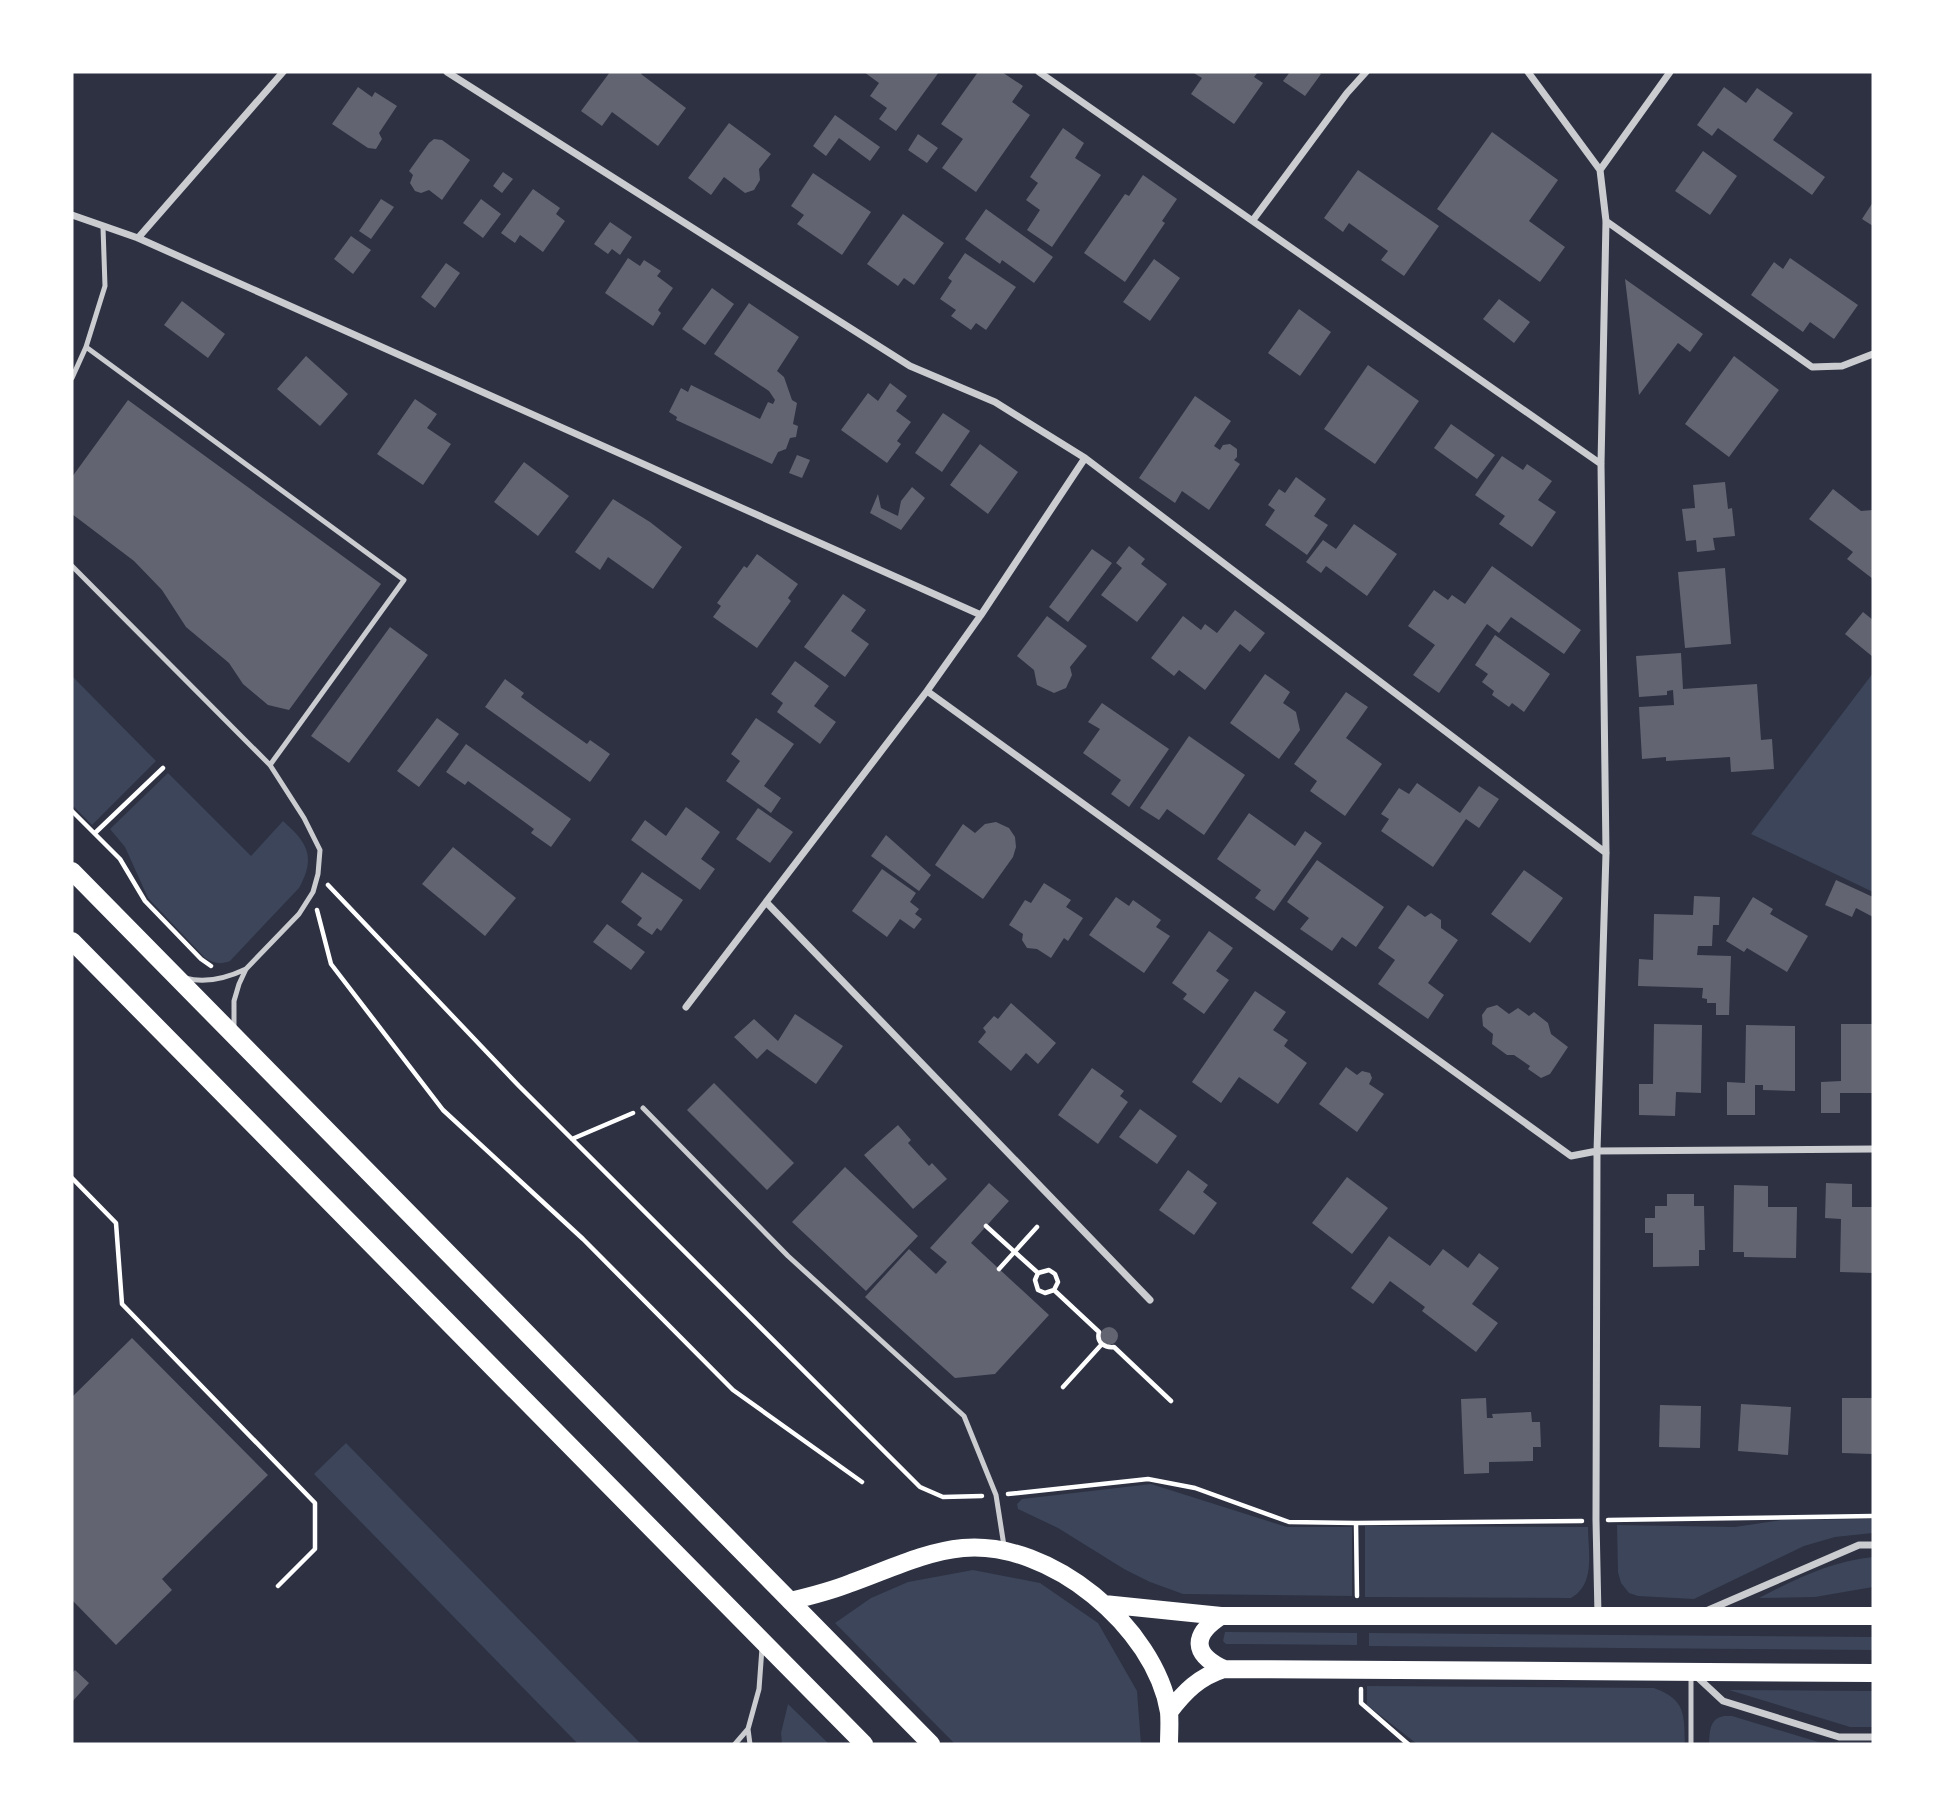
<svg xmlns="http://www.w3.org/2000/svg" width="1945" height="1816" font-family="Spectral,serif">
	<rect width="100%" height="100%" fill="#2d3142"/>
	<path fill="#3c4559" d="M1873 673V892L1751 834Z
		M72 676 156 761 92 825 72 805Z
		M168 773 251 856 283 821C308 843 316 857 299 888L230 961C220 965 214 963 205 958L148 898 125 847 110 829Z
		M346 1443 641 1744H578L314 1474Z
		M1151 1484 1287 1527H1352V1596L1183 1594 1150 1582 1124 1569 1058 1528 1018 1509 1017 1504 1022 1499Z
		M1873 1519V1533L1835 1537 1804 1546 1694 1599 1638 1596 1629 1593 1621 1583 1618 1572 1617 1525 1735 1527 1781 1520Z
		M1365 1526 1588 1527C1588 1551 1596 1584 1571 1598L1365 1597Z
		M1873 1557V1587L1815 1597 1759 1598C1796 1579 1831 1561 1873 1557Z
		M973 1570 1040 1583 1098 1623 1137 1691 1141 1744H955L835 1623 871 1598 908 1582Z
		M1225 1632 1357 1633V1645L1226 1644 1223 1641Z
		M1369 1633 1873 1637V1650L1369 1646Z
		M1367 1686 1654 1688C1686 1700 1684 1714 1685 1744H1417L1367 1705Z
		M1729 1690 1873 1691V1727H1850Z
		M788 1704 829 1744H782L781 1733Z
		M1724 1716H1732L1825 1744H1709C1710 1731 1709 1719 1724 1716Z"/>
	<path fill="#626471" d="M610 72H643L641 74 686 108 658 146 612 112 602 126 581 111Z
		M864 72H939L896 131 879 119 887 108 870 96 879 83Z
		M978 72H1002L1023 86 1012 102 1030 115 976 192 942 168 963 139 941 124Z
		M1192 72H1258L1254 77 1263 83 1234 124 1191 94 1202 78Z
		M1290 72H1317L1321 74 1305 96 1283 81Z
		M358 87 372 97 375 92 397 106 379 133 382 139 376 149 368 148 332 124Z
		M1724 87 1746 103 1757 88 1793 113 1773 140 1825 177 1812 195 1718 128 1712 136 1697 125Z
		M835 115 880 147 870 161 839 138 826 156 813 146Z
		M729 123 771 154 759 169 760 180 754 190 745 193 724 177 711 195 688 178Z
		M1063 128 1084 143 1075 158 1101 175 1052 247 1027 230 1040 210 1026 200 1038 183 1030 177Z
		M1492 132 1558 180 1529 221 1565 247 1540 282 1437 209Z
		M918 134 938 148 927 163 908 150Z
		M434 139 442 140 470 160 442 200 429 190 421 193 415 191 410 183 413 175 409 171 429 143Z
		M1703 151 1737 176 1710 215 1675 191Z
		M1358 170 1439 226 1404 276 1381 260 1388 251 1349 223 1343 232 1324 218Z
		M503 172 513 179 502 193 493 186Z
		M813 173 871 212 842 255 797 224 804 215 791 206Z
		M1143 175 1177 199 1162 221 1165 223 1125 282 1084 253 1125 194 1129 196Z
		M533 189 560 208 556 214 565 221 543 252 520 235 515 243 501 233Z
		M381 199 394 207 371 239 359 231Z
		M481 199 501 214 483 238 463 223Z
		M1873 202V226L1862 219Z
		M986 209 1053 257 1034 283 1002 260 1000 264 965 239Z
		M903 214 944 243 914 285 904 278 898 286 867 264Z
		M610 222 632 237 620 255 612 249 608 254 594 244Z
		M351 236 371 250 353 274 334 259Z
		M965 253 1016 287 986 330 976 323 971 330 951 316 956 310 940 299 952 281 948 278Z
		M628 258 640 266 644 260 661 271 657 276 673 288 658 310 661 313 653 326 605 293Z
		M1790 258 1858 305 1834 339 1810 322 1803 332 1751 295 1774 262 1783 269Z
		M1154 259 1180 278 1150 321 1123 302Z
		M446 263 460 273 435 308 421 297Z
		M1625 279 1703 334 1690 352 1678 343 1639 395Z
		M712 288 734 304 705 345 682 329Z
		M1499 299 1530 322 1514 343 1483 319Z
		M182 301 225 334 208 358 164 325Z
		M749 303 799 337 777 371 784 377 792 400 797 403 793 424 798 426 796 437 790 438 786 449 778 452 772 464 676 420 677 417 669 412 681 388 688 392 691 385 760 419 768 402 773 404 775 400 769 391 714 354Z
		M1299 309 1331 332 1300 376 1268 353Z
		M306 356 348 394 320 426 277 389Z
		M1734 356 1779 390 1729 457 1685 424Z
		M1368 365 1419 401 1375 464 1324 429Z
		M890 383 907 396 896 411 911 422 897 441 901 444 887 463 841 430 868 393 878 401Z
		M1195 396 1231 421 1214 446 1220 450 1223 445 1230 444 1237 449V457L1234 460 1240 464 1209 510 1182 491 1175 503 1139 478Z
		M415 399 437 414 427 428 451 444 423 485 377 454Z
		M128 400 381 584 289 710 268 705 243 684 229 663 186 627 162 590 134 561 72 514V477Z
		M943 413 970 431 942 472 915 453Z
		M1451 424 1495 455 1477 479 1434 448Z
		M980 444 1018 472 988 514 950 485Z
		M797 455 810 460 802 478 789 473Z
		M1502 456 1523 470 1527 464 1552 481 1538 500 1556 512 1532 547 1499 524 1505 516 1475 495Z
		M524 462 569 496 538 536 494 502Z
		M1296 477 1326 499 1314 516 1328 525 1307 555 1265 525 1275 510 1268 505 1279 489 1285 493Z
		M1725 482 1728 509 1732 508 1735 536 1713 538 1715 550 1697 552 1696 540 1686 541 1682 509 1695 508 1693 485Z
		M912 487 925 498 901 530 870 513 878 494 881 508 898 516 901 501Z
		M1833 489 1861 511 1873 510V579L1847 559 1853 552 1809 519Z
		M613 499 650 522 682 547 653 589 608 557 600 570 575 552Z
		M1354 524 1397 554 1367 596 1326 566 1321 573 1306 562 1323 540 1336 549Z
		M1129 546 1145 559 1141 564 1167 584 1137 622 1101 595 1122 568 1116 563Z
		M1092 549 1112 563 1068 622 1049 607Z
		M757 554 798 584 788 598 791 601 757 648 713 617 721 606 717 603 744 566 747 568Z
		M1492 566 1581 630 1564 654 1511 617 1499 633 1487 624 1439 693 1413 675 1435 645 1408 626 1434 590 1448 600 1452 595 1465 604Z
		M1725 568 1731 644 1685 648 1678 572Z
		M843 594 866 610 851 631 869 644 845 677 804 647Z
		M1235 610 1265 633 1250 652 1240 644 1205 690 1179 670 1174 676 1151 658 1183 616 1201 630 1205 624 1217 633Z
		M1863 612 1873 620V657L1845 634Z
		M1047 616 1087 646 1070 667 1072 675 1066 688 1054 693 1037 685 1034 670 1017 656Z
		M390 627 428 655 349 763 311 736Z
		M1495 635 1550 674 1524 712 1512 703 1509 707 1492 695 1494 691 1482 682 1488 674 1475 665Z
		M1681 653 1683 689 1757 684 1761 740 1772 739 1774 769 1731 772 1730 757 1666 761V757L1642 759 1639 707 1674 705 1673 690 1667 691V695L1639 697 1636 656Z
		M795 661 829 686 814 706 836 722 820 744 777 712 783 703 771 694Z
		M1265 674 1290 692 1283 703 1296 712 1300 730 1279 759 1230 723Z
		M505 679 524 693 521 697 543 713 587 744 590 740 610 754 590 782 485 707Z
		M1346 692 1368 707 1346 738 1382 764 1345 816 1310 791 1317 781 1294 764Z
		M1102 703 1169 749 1129 807 1111 794 1121 780 1083 753 1100 729 1088 722Z
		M437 718 459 734 419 787 397 771Z
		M756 718 794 744 764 786 781 798 771 813 726 781 740 761 731 754Z
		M1189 736 1245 775 1204 835 1167 809 1159 820 1140 808Z
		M466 744 571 819 551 847 531 833 534 829 468 781 465 785 446 772Z
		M1417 783 1460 813 1479 786 1499 799 1479 828 1466 819 1433 867 1381 831 1389 819 1381 814 1399 788 1409 794Z
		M686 807 720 832 701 859 715 869 700 890 631 840 645 820 666 836Z
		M758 808 793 832 770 863 736 839Z
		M1249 813 1295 846 1305 831 1322 843 1274 911 1255 898 1261 890 1217 859Z
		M996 822 1009 828 1015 837 1016 847 1013 857 983 899 935 865 963 824 975 833 985 824Z
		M886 835 931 875 919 891 871 856Z
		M453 847 516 898 485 936 422 884Z
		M1317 860 1384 907 1356 947 1342 937 1332 951 1300 929 1309 918 1287 902Z
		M882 869 916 893 910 902 919 909 915 914 922 919 914 929 900 919 887 937 852 911Z
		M1524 870 1563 898 1530 943 1491 914Z
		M642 872 683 900 661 931 657 928 652 935 637 925 642 918 621 902Z
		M1836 880 1873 897V917L1856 908 1852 917 1825 905Z
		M1044 883 1071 900 1066 907 1083 918 1068 941 1064 938 1051 958 1037 949 1027 948 1022 940 1023 934 1009 925 1025 900 1031 903Z
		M1694 896 1720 897 1719 925H1713L1712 946H1698L1697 955 1731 956 1729 1015H1716V1003H1707V999L1702 998 1703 988 1638 986 1639 959 1653 960 1654 914 1693 915Z
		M1116 897 1129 906 1133 900 1161 920 1156 927 1170 936 1144 973 1089 935Z
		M1753 897 1773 909 1770 914 1808 936 1787 972 1747 948 1744 952 1726 941Z
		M1408 905 1425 917 1431 913 1441 920V928L1458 940 1428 983 1444 995 1428 1019 1378 984 1395 960 1378 948Z
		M607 924 645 952 631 970 593 942Z
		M1209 931 1233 948 1216 971 1229 980 1204 1014 1183 999 1187 994 1172 983Z
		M1255 991 1286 1012 1273 1030 1288 1040 1284 1046 1307 1063 1278 1104 1239 1077 1221 1103 1192 1082Z
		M1011 1003 1056 1043 1038 1064 1026 1053 1011 1071 978 1042 986 1032 983 1028 994 1016 998 1019Z
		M1497 1005 1509 1014 1518 1008 1529 1016 1534 1012 1548 1023 1551 1034 1568 1047 1550 1074 1541 1078 1528 1069 1530 1066 1514 1055H1507L1492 1044 1493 1034 1483 1026 1482 1015 1487 1008Z
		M795 1014 843 1046 816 1084 767 1049 757 1059 734 1037 754 1019 778 1041Z
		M1654 1024 1702 1025 1701 1093 1676 1092 1675 1116 1639 1115V1084H1653Z
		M1841 1024H1873V1093H1840V1113H1821V1082L1841 1081Z
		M1746 1025 1795 1026V1091L1763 1090V1085H1755V1115H1727V1082L1745 1083Z
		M1346 1067 1357 1075 1362 1071 1370 1073 1372 1078 1369 1084 1384 1094 1357 1132 1319 1104Z
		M1092 1068 1124 1091 1120 1096 1128 1102 1098 1144 1058 1115Z
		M714 1083 794 1163 767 1190 687 1110Z
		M1140 1109 1177 1136 1157 1164 1119 1137Z
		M898 1125 911 1140 908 1143 929 1166 932 1163 947 1179 913 1209 864 1155Z
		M845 1167 918 1236 866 1291 792 1222Z
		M1188 1170 1208 1185 1203 1192 1217 1203 1194 1235 1159 1210Z
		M1347 1177 1388 1208 1352 1254 1312 1223Z
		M989 1183 1009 1201 971 1243 1049 1315 995 1374 955 1378 865 1297 909 1249 936 1274 947 1262 930 1248Z
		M1826 1183 1852 1184V1207H1873V1273L1840 1272 1841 1219 1825 1218Z
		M1734 1185 1768 1186V1207H1797L1796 1258 1744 1257V1252H1733Z
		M1667 1194H1694V1206H1704L1705 1250H1699V1266L1653 1267V1233H1645V1218H1655V1206H1667Z
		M1389 1236 1430 1266 1443 1249 1468 1268 1479 1253 1499 1268 1472 1304 1498 1323 1476 1352 1422 1311 1425 1307 1390 1281 1373 1304 1351 1288Z
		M1100 1336a9 9 0 1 1 18 0a9 9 0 1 1-18 0Z
		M132 1338 268 1475 162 1579 172 1590 116 1645 72 1600V1397Z
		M1486 1398 1487 1418H1493L1492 1414 1531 1412 1532 1422H1540L1541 1447H1533V1461L1489 1462V1473L1464 1474 1461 1399Z
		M1842 1398H1873V1454L1842 1453Z
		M1741 1404 1791 1407 1788 1455 1738 1451Z
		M1660 1405 1701 1406 1700 1448 1659 1447Z
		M75 1670 89 1683 72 1702V1673Z"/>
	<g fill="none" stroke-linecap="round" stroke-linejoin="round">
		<path stroke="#fff" stroke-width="4.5" d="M72 811 120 859 145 901 201 959 211 966
			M95 833 163 768
			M328 885 519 1086 920 1487 943 1497 982 1496
			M317 910 331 964 443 1110 583 1239 733 1390 862 1482
			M572 1139 633 1113
			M72 1178 116 1223 122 1304 315 1503V1549L278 1586
			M986 1226 1038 1273 1035 1280 1038 1290 1045 1293 1054 1290
			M999 1269 1037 1227
			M1038 1273 1049 1270 1055 1274 1058 1282 1054 1290 1099 1332C1096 1343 1105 1348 1114 1347L1171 1401
			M1063 1387 1102 1344
			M1008 1494 1148 1479 1195 1488 1289 1522 1356 1523
			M1608 1520 1873 1516
			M1357 1596 1356 1523 1582 1521
			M1361 1689V1703L1408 1744"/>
		<path stroke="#caccd0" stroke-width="5" d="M86 347 404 580 270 765
			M72 378 86 347 105 286 103 227
			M72 566 270 765 304 818 320 850 318 874 313 892 299 914 246 969 239 984 234 1001V1029
			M185 978C206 984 227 978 246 969
			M643 1108 788 1256 964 1416 996 1495 1004 1546
			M1691 1674V1744
			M735 1744 748 1729
			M750 1744 748 1729 759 1689 762 1648"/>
		<path stroke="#caccd0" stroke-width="7" d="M447 72 910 366 995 402 1085 458 1606 853
			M1039 72 1601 464
			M1528 72 1600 170
			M72 215 138 238 981 615
			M1253 220 1347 93 1366 72
			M1606 221 1812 367 1842 366 1873 354
			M138 238 283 72
			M927 691 1571 1156 1597 1151 1873 1149
			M767 903 1150 1300
			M686 1007 927 691 981 615 1085 458
			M1706 1611 1859 1545H1873
			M1598 1615 1596 1520 1597 1151 1606 853 1601 464 1606 221 1600 170 1670 72
			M1694 1674 1723 1701 1839 1737H1873"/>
		<path stroke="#fff" stroke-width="18" d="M72 871 931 1744
			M72 941 864 1744
			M790 1601C811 1596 831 1591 851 1583 888 1570 923 1552 963 1548 1050 1540 1155 1627 1169 1712 1170 1722 1169 1734 1169 1744
			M1104 1604 1221 1616H1873
			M1221 1616C1192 1635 1192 1654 1224 1669
			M1169 1712C1185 1691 1199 1677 1224 1669L1873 1673"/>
	</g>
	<rect width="1945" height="1816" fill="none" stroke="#ffffff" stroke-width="147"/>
</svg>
